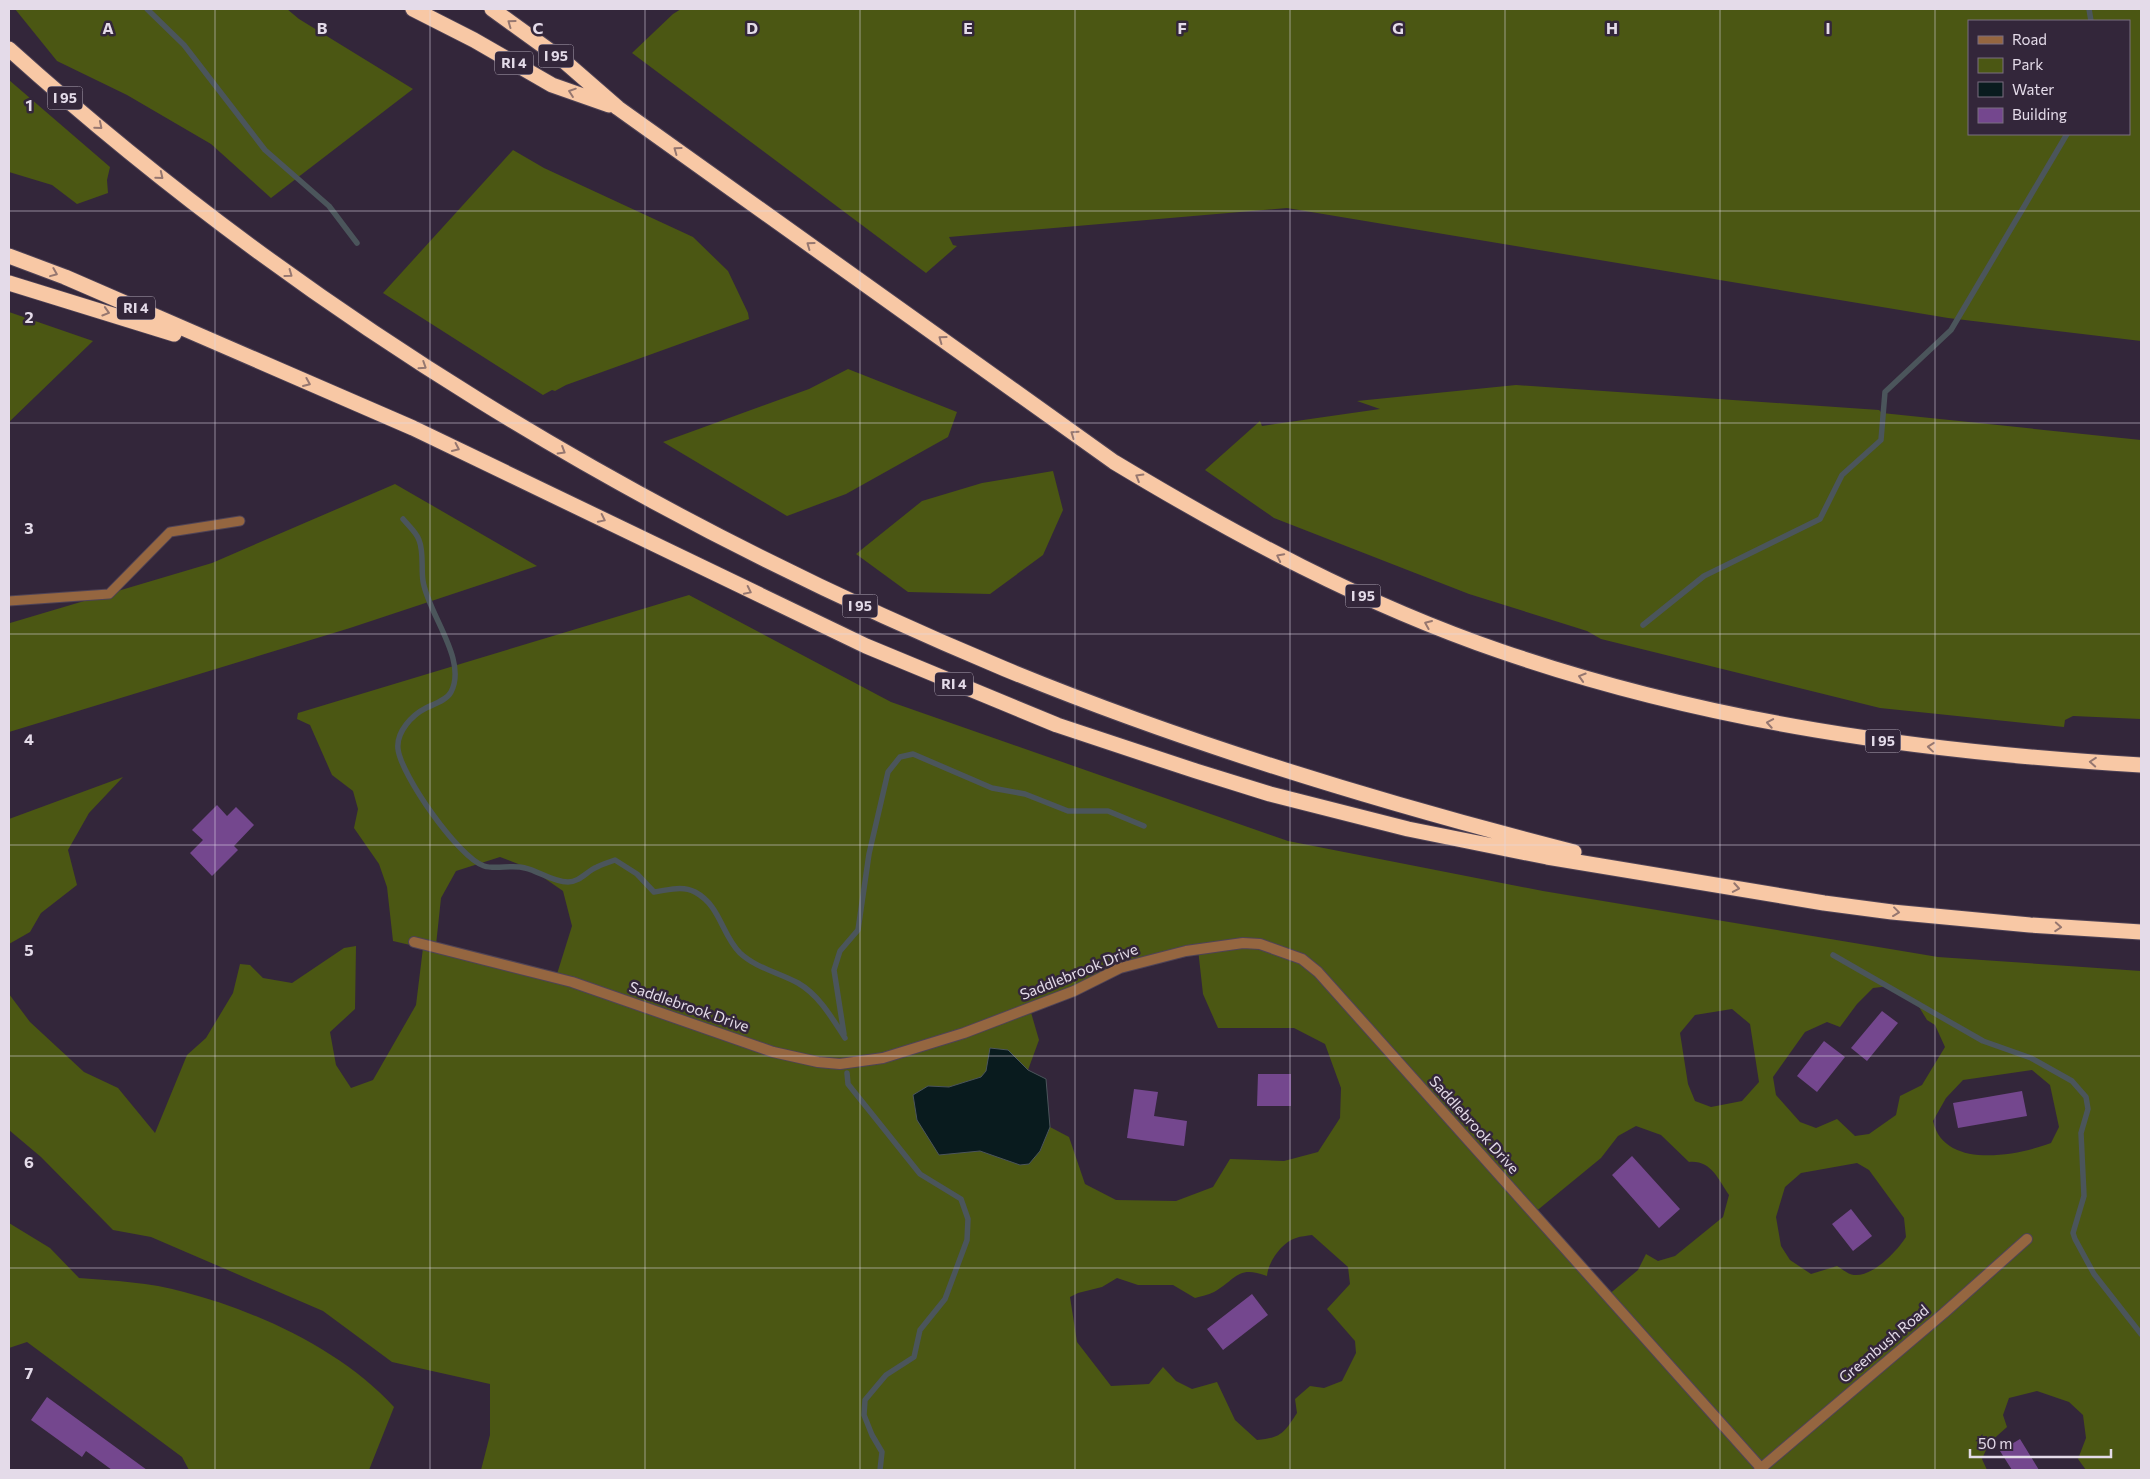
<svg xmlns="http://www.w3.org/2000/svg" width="2150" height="1479" font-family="Commissioner,sans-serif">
	<rect width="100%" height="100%" fill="#33263a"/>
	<path fill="#4b5713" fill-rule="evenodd" d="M15 9H287L299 19 413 89 271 198 211 144 127 95 57 61Z
		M681 9H2141V341L1948 318 1287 208 949 237 953 245 957 246 926 273 632 53 673 14ZM1969 21H2129V134H1969Z
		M9 80 110 167 107 180 108 193 77 204 52 185 9 172Z
		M513 150 544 168 693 237 728 271 748 313 749 319 566 385 555 391 552 390 543 395 383 293Z
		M9 312 93 341 9 422Z
		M848 369 957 412 948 437 846 494 787 516 663 442 809 389Z
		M1516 385 1879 410 1882 413 2141 440V719L2073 716 2065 720 2064 727 1880 708 1601 639 1587 631 1469 594 1274 518 1205 470 1260 421 1262 426 1380 409 1357 401Z
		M1053 471 1063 510 1043 555 990 594 908 592 856 554 922 501 982 483Z
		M395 484 537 566 350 628 9 732V624L10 623 212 563Z
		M689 595 891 702 1288 841 1543 891 1938 957 2141 971V1470H2086L2078 1459 2086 1438 2083 1415 2069 1402 2037 1391 2009 1398 2003 1415 2007 1427 1989 1443 1982 1459 1987 1470H481L490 1435V1384L392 1362 323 1311 151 1237 113 1230 41 1157 9 1130V994L30 1022 84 1072 118 1088 155 1133 187 1055 206 1038 233 993 240 964 250 965 263 978 292 983 344 948 356 946 355 1009 330 1032 336 1065 351 1088 373 1080 416 1005 423 948 393 941 387 887 379 864 354 828 358 809 353 791 332 775 310 725 297 719 298 713ZM500 857 531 869 563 891 572 926 557 974 436 945 441 898 456 871ZM1198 949 1203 994 1218 1028H1294L1325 1044 1341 1088 1340 1118 1318 1152 1284 1161 1230 1159 1213 1187 1176 1201 1116 1200 1085 1184 1069 1137 1050 1127 1040 1151 1020 1165 980 1151 942 1154 928 1086 949 1087 981 1077 1008 1050 1028 1070 1039 1040 1030 1009 1149 958ZM1890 986 1916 1002 1927 1020 1935 1025 1945 1047 1922 1085 1900 1096 1896 1115 1869 1134 1855 1136 1837 1119 1816 1128 1800 1122 1776 1095 1773 1077 1805 1032 1827 1022 1840 1027 1857 1004 1873 988ZM1732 1009 1750 1024 1759 1082 1742 1101 1711 1107 1695 1101 1688 1084 1680 1033 1695 1015ZM2032 1070 2050 1085 2059 1127 2051 1143C2016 1156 1944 1170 1933 1121L1946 1098 1963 1080ZM1636 1126 1661 1135 1689 1162C1711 1160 1718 1179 1729 1195L1723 1217 1675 1256 1658 1261 1646 1254 1638 1270 1607 1296 1534 1213 1601 1158 1618 1136ZM1857 1163 1869 1170 1904 1218 1906 1237C1897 1251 1873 1277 1854 1275 1849 1275 1842 1269 1837 1266L1811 1274 1790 1260 1781 1246 1776 1217 1785 1187 1801 1173ZM1312 1235 1348 1267 1350 1284 1327 1309 1355 1341 1356 1353 1342 1381 1324 1388 1310 1386 1295 1399 1297 1413C1284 1433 1281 1438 1257 1440L1235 1420 1217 1382 1192 1389 1176 1381 1163 1367 1149 1384 1111 1386 1077 1342 1070 1297 1078 1293 1102 1287 1117 1278 1138 1285H1173L1195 1298C1201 1296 1208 1295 1214 1292 1237 1279 1237 1265 1267 1276 1268 1262 1282 1242 1296 1238 1301 1236 1307 1236 1312 1235Z
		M123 777 89 813 68 850 77 885 41 913 30 932 9 944V819Z
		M9 1223 50 1248 79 1278C114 1281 150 1282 184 1292 258 1311 343 1351 394 1407L369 1470H189L182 1457 27 1342 9 1348Z"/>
	<path fill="#091b1e" stroke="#4b555b" d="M990 1048 1008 1050 1028 1070 1046 1079 1050 1127 1040 1151 1029 1164 1020 1165 980 1151 939 1155 917 1120 913 1095 928 1086 949 1087 981 1077 986 1071Z"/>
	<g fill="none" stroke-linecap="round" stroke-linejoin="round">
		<path stroke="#4b555b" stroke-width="5.5" d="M147 9 184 45 265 150 329 206 357 243
			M2089 9 2091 21
			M403 519C408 525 417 533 419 540 424 552 421 569 423 581 428 614 468 660 451 692 447 700 434 704 426 708 412 715 396 732 398 749 401 775 458 857 484 866 496 870 512 864 525 868 539 871 552 882 568 882 580 882 587 871 597 867 603 864 609 862 615 860L637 874 654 892C669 890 682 885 695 892 721 906 721 934 740 953 756 968 780 973 798 983 819 995 832 1018 845 1038
			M1643 625 1704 576 1820 519 1842 475 1881 440 1885 392 1951 330 2067 134
			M1833 955 1983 1041 2031 1058 2072 1081 2086 1097 2088 1109 2081 1133 2084 1196 2073 1233 2075 1239 2094 1274 2141 1334
			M844 1034 834 970 840 951 858 930 869 854 888 772 900 757 913 754 992 788 1025 794 1068 811H1108L1144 826
			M847 1073 848 1084 920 1174 961 1199 968 1219 967 1240 945 1299 920 1330 914 1357 886 1375 865 1400 864 1415 872 1435 882 1452 880 1470"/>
	</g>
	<path fill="#74478e" d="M217 805 227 816 236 807 254 825 234 846 238 850 212 876 190 853 203 840 192 830Z
		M1882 1011 1898 1023 1867 1061 1851 1048Z
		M1824 1041 1845 1057 1817 1092 1797 1076Z
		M1258 1074H1291V1106H1257Z
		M1134 1089 1158 1092 1154 1116 1187 1121 1184 1146 1127 1138Z
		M2022 1091 2027 1116 1958 1128 1953 1103Z
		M1632 1156 1680 1209 1659 1228 1612 1175Z
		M1851 1209 1872 1236 1853 1251 1832 1224Z
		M1252 1294 1268 1315 1223 1350 1207 1329Z
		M47 1397 147 1470H112L86 1451 82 1457 31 1420Z
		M2020 1439 2039 1470H2012L2000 1451Z"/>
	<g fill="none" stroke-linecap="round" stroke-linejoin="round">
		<g stroke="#4f4356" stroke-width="11">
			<path id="service" d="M9 601 109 594 170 532 240 521"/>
		</g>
		<g stroke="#4f4356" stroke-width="12">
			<path id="minor" d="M414 942 572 982 773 1052 818 1062 840 1064 883 1058 964 1033 1074 991 1120 968 1186 951 1243 943 1260 944 1302 959 1318 972 1761 1468
				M1759 1470 1944 1313 2027 1239"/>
		</g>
		<g stroke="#4f4356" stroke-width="17">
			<path id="motorway" d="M413 9 474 40 552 85 609 105
				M492 9 564 61 618 108 1114 462C1237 536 1363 604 1500 651 1709 723 1921 752 2141 765
				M9 49C302 313 642 518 1005 669 1189 745 1382 803 1574 852
				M9 256 65 277 413 428 866 646 1057 725 1196 771 1270 794 1408 829 1547 857 1824 903 1892 912 2030 925 2141 932
				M9 283 174 334"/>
		</g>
		<use href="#service" stroke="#956640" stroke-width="9"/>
		<use href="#minor" stroke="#956640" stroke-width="10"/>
		<use href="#motorway" stroke="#f8c8a5" stroke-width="15"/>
	</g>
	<defs><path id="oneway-chevron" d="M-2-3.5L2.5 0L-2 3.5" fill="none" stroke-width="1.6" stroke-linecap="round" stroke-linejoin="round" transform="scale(1.25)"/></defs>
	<g stroke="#967770">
		<use href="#oneway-chevron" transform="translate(511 23) rotate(-144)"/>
		<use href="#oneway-chevron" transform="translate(572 92) rotate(-161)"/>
		<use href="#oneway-chevron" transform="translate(99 126) rotate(40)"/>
		<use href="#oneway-chevron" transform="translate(677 150) rotate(-144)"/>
		<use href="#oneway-chevron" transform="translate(160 176) rotate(39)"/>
		<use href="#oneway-chevron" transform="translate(810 245) rotate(-144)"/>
		<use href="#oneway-chevron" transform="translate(54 273) rotate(22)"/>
		<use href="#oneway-chevron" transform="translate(289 274) rotate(36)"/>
		<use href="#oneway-chevron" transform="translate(106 312) rotate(17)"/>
		<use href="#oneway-chevron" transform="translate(942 339) rotate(-144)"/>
		<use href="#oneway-chevron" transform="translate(423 366) rotate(33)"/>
		<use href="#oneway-chevron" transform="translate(307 383) rotate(23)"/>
		<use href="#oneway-chevron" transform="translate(1074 434) rotate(-145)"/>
		<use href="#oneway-chevron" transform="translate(456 448) rotate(25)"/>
		<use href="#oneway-chevron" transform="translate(562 451) rotate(31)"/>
		<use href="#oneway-chevron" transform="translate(1139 477) rotate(-149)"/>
		<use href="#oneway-chevron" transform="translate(602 519) rotate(26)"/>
		<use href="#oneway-chevron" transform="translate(1280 557) rotate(-153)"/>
		<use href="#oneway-chevron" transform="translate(748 591) rotate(26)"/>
		<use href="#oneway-chevron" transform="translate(1428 624) rotate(-157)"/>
		<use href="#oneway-chevron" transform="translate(1582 677) rotate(-163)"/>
		<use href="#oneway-chevron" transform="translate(1770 723) rotate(-170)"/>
		<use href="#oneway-chevron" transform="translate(1931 747) rotate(-174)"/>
		<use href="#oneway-chevron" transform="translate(2093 762) rotate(-176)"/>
		<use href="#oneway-chevron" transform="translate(1736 888) rotate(10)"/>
		<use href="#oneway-chevron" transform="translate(1896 912) rotate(7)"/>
		<use href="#oneway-chevron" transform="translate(2058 927) rotate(4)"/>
	</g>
	<path fill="none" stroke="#e4dbe9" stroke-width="1" stroke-opacity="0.55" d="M215 9V1470M430 9V1470M645 9V1470M860 9V1470M1075 9V1470M1290 9V1470M1505 9V1470M1720 9V1470M1935 9V1470M9 211H2141M9 423H2141M9 634H2141M9 845H2141M9 1056H2141M9 1268H2141"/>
	<g text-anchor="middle" stroke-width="5" stroke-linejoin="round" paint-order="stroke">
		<g fill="#33263a" stroke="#afa5b4" stroke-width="1">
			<rect x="538.5" y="44.5" width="35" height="23" rx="4"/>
			<rect x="495" y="51.5" width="38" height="23" rx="4"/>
			<rect x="47.5" y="86.5" width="35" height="23" rx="4"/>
			<rect x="117" y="296.5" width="38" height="23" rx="4"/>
			<rect x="1345.5" y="584.5" width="35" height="23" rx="4"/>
			<rect x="842.5" y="594.5" width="35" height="23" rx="4"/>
			<rect x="935" y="672.5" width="38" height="23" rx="4"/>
			<rect x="1865.5" y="729.5" width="35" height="23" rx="4"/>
		</g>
		<g font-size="14" font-weight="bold" fill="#e4dbe9">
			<text x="556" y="61">I 95</text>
			<text x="514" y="68">RI 4</text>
			<text x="65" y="103">I 95</text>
			<text x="136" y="313">RI 4</text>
			<text x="1363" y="601">I 95</text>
			<text x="860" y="611">I 95</text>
			<text x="954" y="689">RI 4</text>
			<text x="1883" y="746">I 95</text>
		</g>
		<g font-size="15" fill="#e4dbe9" stroke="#33263a">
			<text transform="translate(1079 972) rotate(-22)" y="5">Saddlebrook Drive</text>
			<text transform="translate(689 1007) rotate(19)" y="5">Saddlebrook Drive</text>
			<text transform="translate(1474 1125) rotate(48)" y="5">Saddlebrook Drive</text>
			<text transform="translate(1884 1344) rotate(-40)" y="5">Greenbush Road</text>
		</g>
	</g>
	<g font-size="16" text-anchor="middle" font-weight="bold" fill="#e4dbe9" stroke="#33263a" stroke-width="5" stroke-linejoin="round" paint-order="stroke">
		<text x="108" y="34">A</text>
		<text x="322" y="34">B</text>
		<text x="538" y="34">C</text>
		<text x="752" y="34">D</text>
		<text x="968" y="34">E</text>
		<text x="1182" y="34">F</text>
		<text x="1398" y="34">G</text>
		<text x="1612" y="34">H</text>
		<text x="1828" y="34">I</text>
		<text x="29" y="111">1</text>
		<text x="29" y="323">2</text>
		<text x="29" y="534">3</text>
		<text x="29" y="745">4</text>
		<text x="29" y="956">5</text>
		<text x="29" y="1168">6</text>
		<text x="29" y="1379">7</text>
	</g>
	<rect width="2150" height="1479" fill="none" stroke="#e4dbe9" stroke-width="20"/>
	<rect x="1968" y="20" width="162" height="115" fill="#33263a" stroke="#7a6e80"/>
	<rect x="1978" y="36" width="25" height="8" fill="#956640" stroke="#7a6e80"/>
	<text x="2012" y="45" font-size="15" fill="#e4dbe9">Road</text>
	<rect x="1978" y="58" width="25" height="15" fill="#4b5713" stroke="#7a6e80"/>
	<text x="2012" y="70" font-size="15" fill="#e4dbe9">Park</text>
	<rect x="1978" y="82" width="25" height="15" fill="#091b1e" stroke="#7a6e80"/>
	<text x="2012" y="95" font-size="15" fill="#e4dbe9">Water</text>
	<rect x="1978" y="108" width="25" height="15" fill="#74478e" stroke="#7a6e80"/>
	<text x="2012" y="120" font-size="15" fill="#e4dbe9">Building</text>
	<path d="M1970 1449v8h141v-8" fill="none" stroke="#e4dbe9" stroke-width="2.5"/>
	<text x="1978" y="1449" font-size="15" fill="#e4dbe9" stroke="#33263a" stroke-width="4" paint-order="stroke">50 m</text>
</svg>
